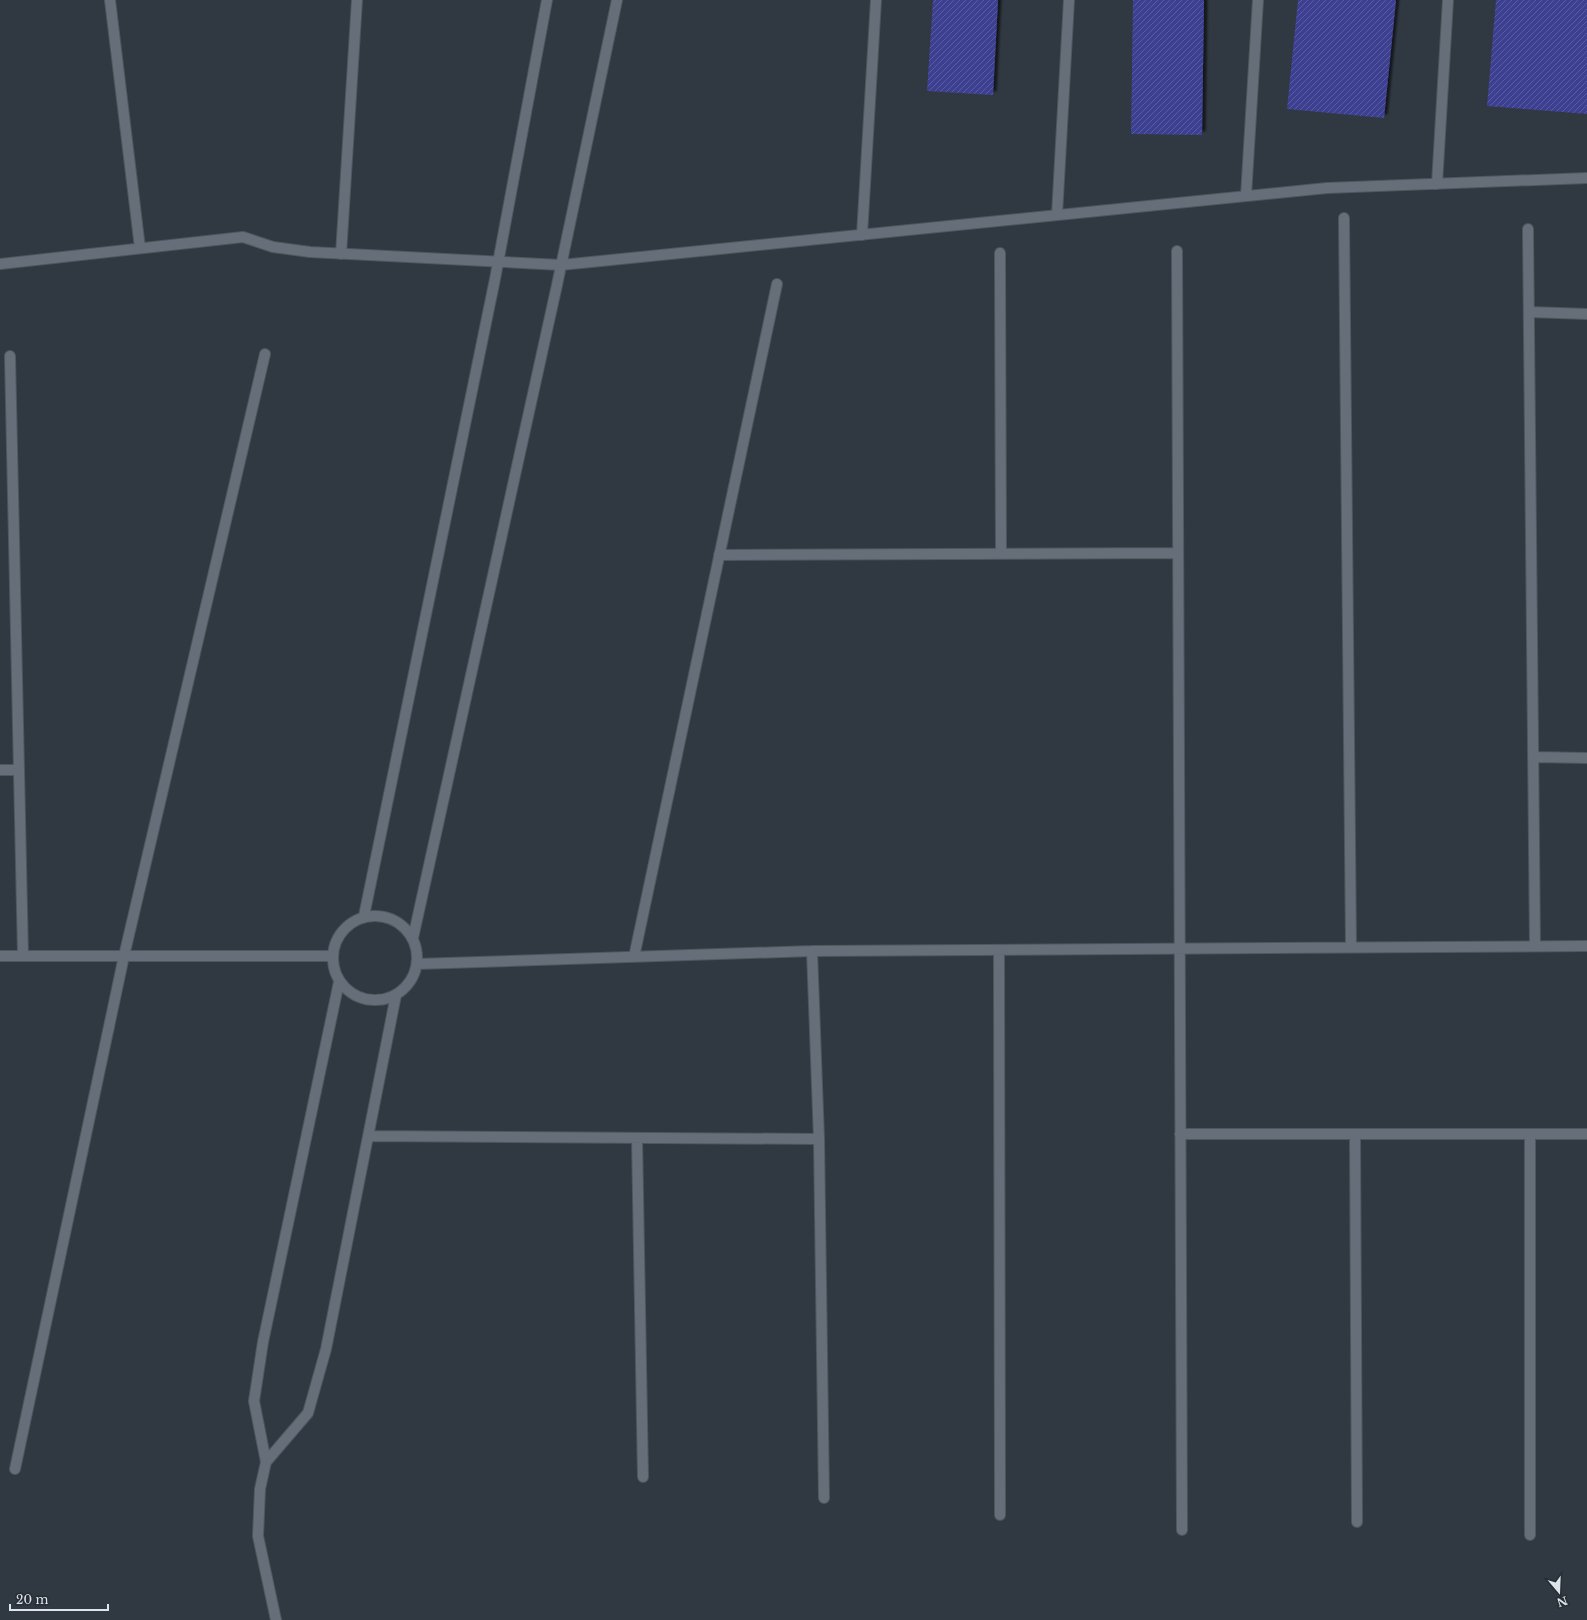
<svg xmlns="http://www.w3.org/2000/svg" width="1587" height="1620" font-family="'Libre Baskerville',serif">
	<defs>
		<pattern id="building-hatch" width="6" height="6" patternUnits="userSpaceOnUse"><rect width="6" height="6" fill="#3e4090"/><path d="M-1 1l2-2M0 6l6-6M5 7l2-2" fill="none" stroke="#595ba0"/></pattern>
		<filter id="shadow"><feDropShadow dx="3.5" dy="-3.5" stdDeviation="1" flood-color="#0009"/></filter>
	</defs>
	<rect width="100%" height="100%" fill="#303841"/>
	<path fill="url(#building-hatch)" filter="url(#shadow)" d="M933 0H998L993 95 927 91Z
		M1133 0H1204L1202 135 1131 134Z
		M1298 0H1396L1384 118 1287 109Z
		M1496 0H1587V114L1487 106Z"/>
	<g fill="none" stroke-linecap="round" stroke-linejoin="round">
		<g stroke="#50565e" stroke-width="12">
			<path id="minor" d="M110 0 140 248
				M1437 184 1448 0
				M1246 196 1258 0
				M1057 215 1069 0
				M1344 218 1351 947
				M1528 229 1535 946
				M862 235 876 0
				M1177 251 1182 1530
				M1000 253 1001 554
				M341 254 357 0
				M0 264 243 237 273 247 310 252 561 265 1327 188 1587 178
				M1529 312 1587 314
				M10 356 23 956
				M719 555 1178 553
				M1533 757 1587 758
				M0 770H19
				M333 958a42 42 0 1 1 84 0a42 42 0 1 1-84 0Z
				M364 916 495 279 547 0
				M413 938 557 285 617 0
				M999 950 1000 1515
				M812 951 819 1139 824 1498
				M0 956H332
				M634 957 777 284
				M417 964 812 951 1587 946
				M1180 1134H1587
				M1355 1134 1357 1522
				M368 1136 819 1139
				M637 1138 643 1477
				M266 1462 308 1413 326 1349 396 995
				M15 1469 124 956 265 354
				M1530 1535V1134
				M276 1620 258 1536 260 1489 266 1462 254 1401 263 1342 339 982"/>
		</g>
		<use href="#minor" stroke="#666f79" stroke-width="10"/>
	</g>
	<g transform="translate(1559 1592) rotate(161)" stroke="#262e36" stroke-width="3" paint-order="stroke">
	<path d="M0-3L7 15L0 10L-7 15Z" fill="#dfe4ea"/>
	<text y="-6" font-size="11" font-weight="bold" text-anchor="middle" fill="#dfe4ea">N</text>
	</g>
	<path d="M10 1604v6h98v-6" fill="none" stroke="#dfe4ea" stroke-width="2"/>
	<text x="16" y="1604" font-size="12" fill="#dfe4ea" stroke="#262e36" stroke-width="3" paint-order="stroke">20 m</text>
</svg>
